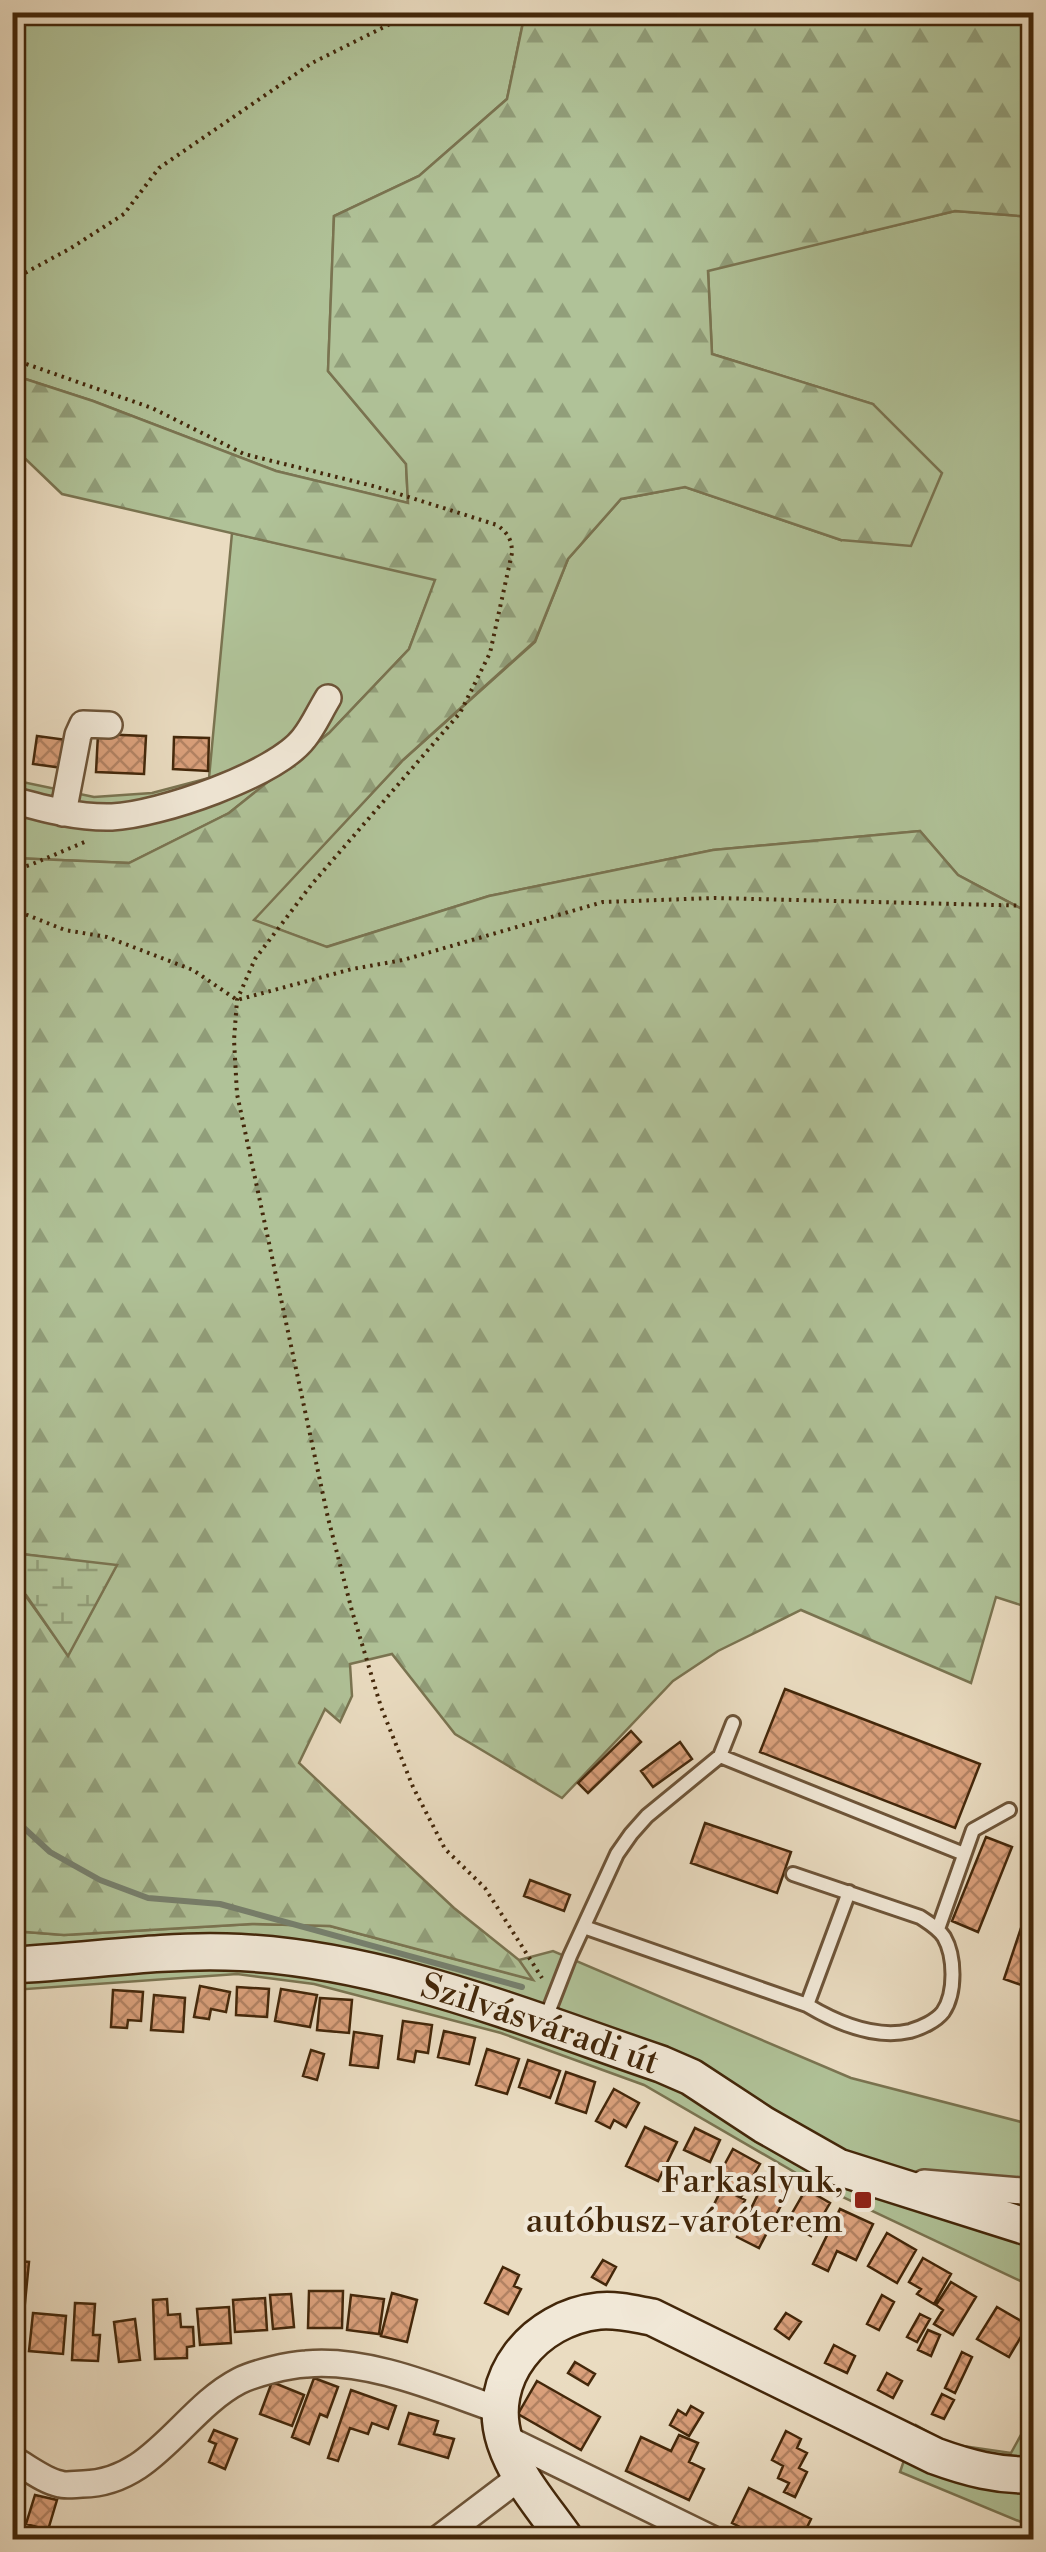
<svg xmlns="http://www.w3.org/2000/svg" width="1046" height="2552" font-family="'Libre Bodoni',serif">
	<defs>
		<pattern id="forest-firs" width="22" height="20" patternUnits="userSpaceOnUse" patternTransform="scale(2.5)"><rect width="22" height="20" fill="#b0c298"/><path d="M5 1l3.5 6h-7zM16 11l3.5 6h-7z" fill="#919e7a"/></pattern>
		<pattern id="wetland-marsh" width="20" height="14" patternUnits="userSpaceOnUse" patternTransform="scale(2.5)"><rect width="20" height="14" fill="#b0c298"/><path d="M1 5h8M5 5V1M11 12h8M15 12V8" fill="none" stroke="#919e7a"/></pattern>
		<pattern id="building-cross-hatch" width="8" height="8" patternUnits="userSpaceOnUse" patternTransform="scale(2.5)"><rect width="8" height="8" fill="#daa07b"/><path d="M0 0l8 8M0 8l8-8" fill="none" stroke="#b28263"/></pattern>
	</defs>
	<rect width="100%" height="100%" fill="#eadcc1"/>
	<filter id="stains"><feTurbulence type="fractalNoise" baseFrequency=".002" numOctaves="4"/><feColorMatrix values="0 0 0 0 .2 0 0 0 0 .09 0 0 0 0 .02 0 0 0 .5 -.17"/></filter>
	<radialGradient id="worn" r=".72"><stop offset=".6" stop-color="#630" stop-opacity="0"/><stop offset="1" stop-color="#630" stop-opacity=".3"/></radialGradient>
	<path fill="#b0c298" stroke="#7a7451" stroke-width="2.5" d="M13 13H525L507 99 419 176 334 216 328 371 406 464 408 503 276 471 93 401 13 375Z
		M955 211 1033 217V915L958 875 920 831 713 850 489 896 326 947 253 920 403 760 535 642 568 559 621 499 685 487 841 540 873 404 712 354 708 270Z
		M232 533 436 579 409 649 329 733 229 813 129 863 13 858V780L94 797 152 793 209 778Z
		M252 1924 330 1926 531 1979 519 1960 553 1951 851 2078 1033 2125V2287L815 2184 644 2085 501 2033 314 1984 237 1974 13 1990V1931L64 1935Z
		M1033 2413V2527L900 2472 916 2425 949 2444 1011 2453Z"/>
	<path fill="url(#forest-firs)" stroke="#7a7451" stroke-width="2.5" d="M525 13H1033V217L955 211 708 271 712 354 873 404 942 473 911 546 841 540 685 487 621 499 568 559 535 641 403 760 254 920 327 947 489 896 713 850 920 831 958 875 1033 915V1609L996 1597 971 1683 801 1610 718 1651 673 1681 562 1798 455 1734 392 1654 350 1664 352 1696 340 1722 325 1709 299 1763 454 1908 519 1960 533 1980 330 1926 252 1924 64 1935 13 1931V1594L25 1595 68 1655 116 1566 13 1553V858L129 863 229 813 329 733 409 649 435 580 62 494 13 447V375L93 401 276 471 408 503 406 464 328 371 334 216 419 176 507 99Z"/>
	<path fill="url(#wetland-marsh)" stroke="#7a7451" stroke-width="2.5" d="M13 1553 117 1565 68 1656 26 1595 13 1594Z"/>
	<g fill="none" stroke-linecap="round" stroke-linejoin="round">
		<path stroke="#76806e" stroke-width="6" d="M12 1817 50 1852 100 1880 148 1898 220 1904 522 1987"/>
	</g>
	<path fill="url(#building-cross-hatch)" stroke="#43270a" stroke-width="2.5" d="M12 673H21L12 758Z
		M98 734 146 736 144 774 96 772Z
		M37 736 67 740 63 768 33 764Z
		M174 737 209 738 208 771 173 769Z
		M785 1689 980 1764 955 1828 760 1752Z
		M631 1731 641 1742 588 1793 578 1783Z
		M680 1742 692 1759 653 1787 641 1771Z
		M705 1823 791 1852 777 1893 691 1863Z
		M986 1837 1012 1847 978 1932 952 1921Z
		M530 1880 570 1895 564 1911 524 1896Z
		M1024 1919 1034 1922 1033 1989 1004 1979Z
		M200 1986 230 1992 226 2012 211 2009 209 2019 194 2017Z
		M237 1987 269 1989 267 2017 236 2015Z
		M281 1989 317 1995 310 2027 275 2021Z
		M113 1990 143 1992 141 2021 128 2020 127 2028 111 2027Z
		M154 1995 185 1998 183 2032 151 2030Z
		M320 1998 352 2000 349 2033 317 2030Z
		M403 2021 432 2025 428 2053 416 2051 414 2062 398 2059Z
		M444 2031 475 2038 469 2064 438 2057Z
		M354 2032 382 2036 378 2068 350 2065Z
		M487 2049 519 2059 507 2094 476 2085Z
		M311 2050 324 2054 317 2080 303 2076Z
		M528 2060 560 2071 550 2098 519 2087Z
		M566 2072 595 2082 586 2113 556 2103Z
		M614 2089 639 2103 626 2127 614 2120 610 2128 596 2121Z
		M645 2127 677 2142 658 2181 626 2166Z
		M695 2128 720 2140 710 2162 684 2150Z
		M733 2149 760 2164 741 2197 715 2182Z
		M769 2172 792 2184 759 2248 737 2237Z
		M722 2188 745 2200 729 2233 706 2221Z
		M806 2189 830 2203 811 2236 787 2222Z
		M840 2209 873 2224 856 2260 837 2251 828 2271 813 2264Z
		M887 2233 916 2250 897 2283 868 2266Z
		M12 2249 19 2250 18 2261 29 2262 22 2333 12 2332Z
		M923 2258 951 2274 934 2304 917 2294 921 2289 909 2282Z
		M603 2260 616 2267 606 2285 592 2277Z
		M503 2267 519 2275 514 2286 521 2289 508 2314 485 2303Z
		M951 2282 976 2297 953 2335 934 2324 943 2310 936 2305Z
		M309 2291H343L342 2328H308Z
		M392 2293 417 2300 407 2342 381 2336Z
		M291 2294 294 2327 273 2329 270 2295Z
		M351 2295 384 2299 379 2334 347 2330Z
		M882 2295 894 2302 879 2330 867 2324Z
		M265 2298 267 2330 235 2332 233 2300Z
		M167 2299 168 2315 180 2314 181 2327H193L194 2346 187 2347V2358L155 2359 153 2300Z
		M75 2303 95 2304 93 2335H100L98 2361 72 2360Z
		M229 2307 231 2343 200 2345 197 2309Z
		M997 2307 1028 2325 1009 2357 977 2339Z
		M33 2313 66 2316 63 2354 29 2351Z
		M786 2313 801 2322 789 2339 775 2329Z
		M920 2314 930 2319 917 2342 907 2337Z
		M135 2319 140 2360 119 2362 114 2322Z
		M928 2330 940 2335 931 2356 918 2350Z
		M834 2345 855 2356 847 2373 825 2363Z
		M962 2352 972 2357 955 2393 945 2388Z
		M575 2362 595 2374 588 2385 568 2373Z
		M887 2373 902 2381 893 2398 878 2390Z
		M314 2378 338 2387 327 2417 320 2414 309 2444 292 2437Z
		M537 2381 600 2417 581 2450 518 2414Z
		M272 2382 304 2395 292 2426 260 2414Z
		M351 2390 396 2406 388 2429 372 2423 368 2434 350 2428 338 2461 328 2458Z
		M942 2394 954 2400 944 2419 932 2414Z
		M691 2406 703 2413 689 2436 670 2425 678 2410 686 2415Z
		M409 2413 438 2421 434 2434 454 2439 448 2458 399 2444Z
		M214 2430 237 2439 225 2469 209 2462 216 2444 209 2441Z
		M786 2431 801 2439 797 2448 807 2453 799 2468 807 2472 795 2497 784 2492 789 2483 778 2478 783 2466 772 2460Z
		M679 2435 698 2443 689 2462 704 2469 689 2500 626 2471 641 2437 671 2451Z
		M749 2488 811 2519 801 2540H766L732 2523Z
		M35 2495 57 2500 48 2530 26 2524Z"/>
	<g fill="none" stroke-linecap="round" stroke-linejoin="round">
		<g stroke="#6d5438" stroke-width="18">
			<path id="service" d="M720 1756 964 1854
				M584 1927 807 2005C837 2023 875 2039 910 2031 921 2028 936 2021 943 2012 956 1993 955 1956 944 1937 938 1928 929 1923 920 1917L793 1874
				M938 1929 973 1830 1009 1810
				M807 2005 849 1892
				M544 2023 570 1956 617 1854 631 1834 647 1816 720 1756 733 1723"/>
		</g>
		<g stroke="#6d5438" stroke-width="30">
			<path id="minor" d="M12 800C45 809 78 818 112 817 158 815 276 775 304 738 313 727 320 711 328 698
				M63 813 78 735 83 724 109 725
				M924 2183 1034 2192
				M503 2437 714 2540
				M12 2459C26 2466 44 2481 60 2484 66 2486 76 2484 83 2484 153 2483 183 2410 239 2381 255 2373 288 2365 306 2364 369 2358 441 2390 499 2410
				M437 2540 520 2477"/>
		</g>
		<g stroke="#43270a" stroke-width="40">
			<g id="secondary">
				<path id="s1" d="M12 1965C84 1962 155 1950 226 1952 376 1956 520 2016 661 2064L691 2077 764 2125 838 2167 1034 2229"/>
				<path d="M566 2540C544 2508 517 2479 505 2442 484 2378 535 2318 599 2311 616 2309 635 2314 652 2317L935 2456C968 2468 998 2476 1034 2475"/>
			</g>
		</g>
		<path stroke="#43270a" stroke-width="4" stroke-dasharray="2.5 5" stroke-linecap="butt" d="M12 280 71 248 124 214 159 168 312 63 402 18 409 12
			M12 359 152 408 244 454 377 487 497 525C508 533 512 540 512 553L490 653 460 713 312 884 255 959 237 1000 234 1040 237 1094 328 1518 352 1611 381 1707 413 1787 445 1849 485 1888 542 1978
			M12 870 30 865 87 841
			M12 909 65 930 107 937 193 970 237 1000 352 969 403 960 603 902 715 898 1034 906"/>
		<use href="#service" stroke="#f1e8d7" stroke-width="12"/>
		<use href="#minor" stroke="#f1e8d7" stroke-width="25"/>
		<use href="#secondary" stroke="#f1e8d7" stroke-width="35"/>
	</g>
	<rect fill="#8f2418" stroke="#f1e8d7" stroke-width="4" x="853" y="2190" width="20" height="20" rx="5"/>
	<g text-anchor="middle" stroke-width="8" stroke-linejoin="round" paint-order="stroke">
		<g font-size="35" fill="#43270a" stroke="#f1e8d7">
			<text dy="12" stroke="none"><textPath href="#s1" startOffset="538">Szilvásváradi út</textPath></text>
		</g>
		<g font-size="35" fill="#43270a" stroke="#f1e8d7" text-anchor="end">
			<text x="843" y="2192">Farkaslyuk,<tspan x="843" dy="40">autóbusz-váróterem</tspan></text>
		</g>
	</g>
	<rect width="1046" height="2552" fill="none" stroke="#eadcc1" stroke-width="50"/>
	<rect x="15" y="15" width="1016" height="2522" fill="none" stroke="#43270a" stroke-width="5"/>
	<rect x="25" y="25" width="996" height="2502" fill="none" stroke="#43270a" stroke-width="2.5"/>
	<rect width="100%" height="100%" filter="url(#stains)"/>
	<rect width="100%" height="100%" fill="url(#worn)"/>
</svg>
